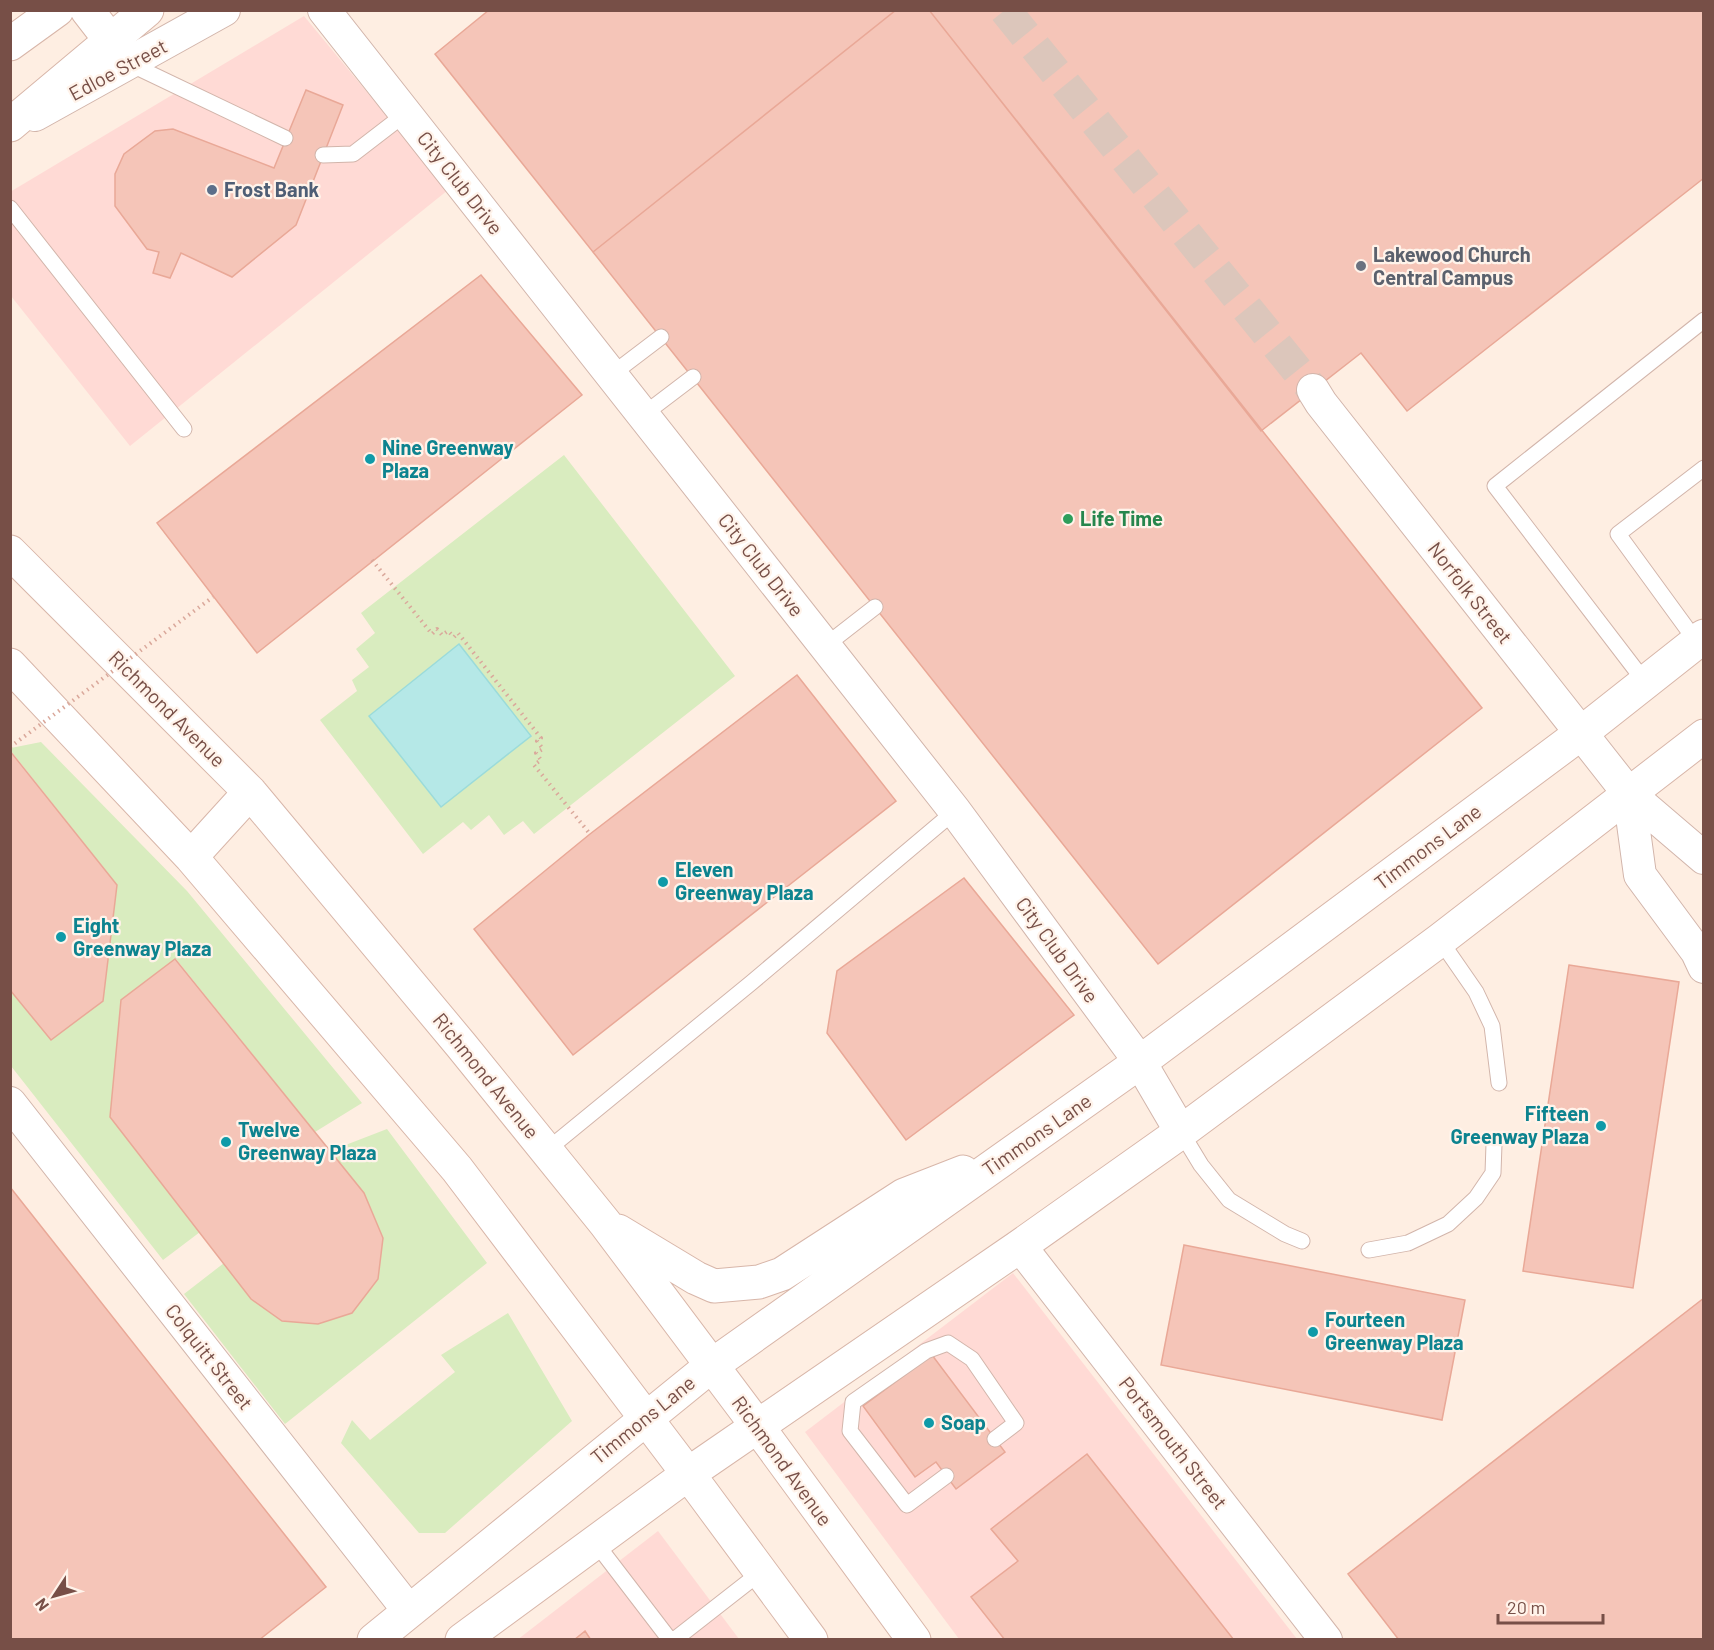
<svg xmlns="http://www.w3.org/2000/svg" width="1714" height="1650" font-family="Barlow,sans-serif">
	<rect width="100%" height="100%" fill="#feeee2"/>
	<path fill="#ffdad5" d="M304 16 448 190 130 446 11 296 10 192Z
		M1013 1273 1297 1639H959L805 1432Z
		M658 1531 739 1639 517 1640Z"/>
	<path fill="#d9ecbf" d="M564 455 735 676 534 834 523 821 504 835 489 815 471 830 463 822 423 854 320 720 357 691 352 680 369 667 356 649 375 633 361 613Z
		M41 742 187 891 362 1103 315 1132 176 959 122 1000 200 1232 163 1260 11 1066 10 990 51 1040 103 1001 117 885 11 751V748Z
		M387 1129 487 1263 285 1424 184 1294 224 1263 282 1321 352 1313 378 1279 383 1238 364 1193 330 1151Z
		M508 1313 572 1421 445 1533H419L341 1443 352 1420 370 1440 455 1372 441 1355Z"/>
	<path fill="#b5e8e7" stroke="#9bdbda" stroke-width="1.5" d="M459 644 531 736 441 807 369 716Z"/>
	<path fill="#f5c5b8" stroke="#e9a897" stroke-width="1.5" d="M489 10H896L593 252 435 54Z
		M896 10H929L1482 708 1158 964 593 252Z
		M929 10H1704V178L1407 411 1361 353 1261 431Z
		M306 90 343 105 296 225 232 277 181 253 170 278 153 273 159 252 147 249 115 206V174L124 154 155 131 173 129 274 168Z
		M481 275 582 395 257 653 157 523Z
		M797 675 896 801 573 1055 474 929 590 834Z
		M10 751 117 885 103 1001 51 1040 10 990Z
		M964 878 1074 1015 906 1140 827 1033 837 971Z
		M175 959 364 1193 383 1238 378 1279 352 1313 318 1324 282 1321 251 1299 110 1117 121 1000Z
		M1569 965 1679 982 1633 1288 1523 1271Z
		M10 1187 326 1587 259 1640H10Z
		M1184 1245 1465 1300 1442 1420 1161 1365Z
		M1704 1298V1640H1399L1348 1574Z
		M932 1355 1005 1452 956 1489 936 1462 915 1477 863 1406Z
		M1087 1454 1234 1640H1005L971 1597 1018 1561 991 1529Z
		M585 1631 591 1640H574Z"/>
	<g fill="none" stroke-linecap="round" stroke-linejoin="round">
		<path stroke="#dcc6bb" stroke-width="32" stroke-dasharray="32 16" stroke-linecap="butt" d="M1005 10 1313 390"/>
		<g stroke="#d2b5ab" stroke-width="17">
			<path id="lane" d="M128 63 285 138
				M323 155 353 154 405 114
				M10 208 184 429
				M611 375 661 337
				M643 415 693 377
				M1696 641 1618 534 1704 468
				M825 646 875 607
				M1645 682 1495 486 1704 320
				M1440 940 1476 992 1492 1026 1499 1083
				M1181 1132 1201 1165 1229 1200 1285 1234 1302 1241
				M547 1150 751 983 955 811
				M1369 1250 1408 1243 1448 1224 1476 1198 1493 1173 1494 1144
				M946 1476 907 1505 850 1431 853 1402 926 1351 948 1343 972 1359 1016 1423 995 1439
				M595 1542 670 1640
				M674 1640 761 1572"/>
		</g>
		<g stroke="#d2b5ab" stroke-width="34">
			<path id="street" d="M324 10 955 811 1140 1062 1181 1132
				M35 115 224 10
				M1313 390 1321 403 1629 794 1704 858
				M1629 794 1640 875 1697 952 1704 967
				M10 1103 409 1611
				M1020 1246 1326 1640"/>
		</g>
		<g stroke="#d8b6a9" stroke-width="35">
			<path id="secondary" d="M87 10 111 41
				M10 44 57 10
				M10 125 147 10
				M10 552 250 792 461 1045 605 1223 758 1427 914 1640
				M10 665 191 857 457 1169 701 1491 811 1640
				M191 857 250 792
				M618 1231 696 1278 714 1286 759 1282 782 1274 904 1195 963 1172
				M374 1640 711 1366 1140 1062 1580 734 1704 636
				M462 1640 688 1474 1020 1246 1181 1132 1440 940 1704 736"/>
		</g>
		<path stroke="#daa89b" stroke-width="4" stroke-dasharray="1.5 4.5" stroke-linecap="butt" d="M372 560 432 634 437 629 442 635 448 631 454 637 458 633 541 738 537 741 543 749 536 753 541 760 534 765 590 834"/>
		<use href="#lane" stroke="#fff" stroke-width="15"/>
		<use href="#street" stroke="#fff" stroke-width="32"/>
		<use href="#secondary" stroke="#fff" stroke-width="33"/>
		<path stroke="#daa89b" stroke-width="4" stroke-dasharray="1.5 4.5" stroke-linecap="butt" d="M10 747 213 597"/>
	</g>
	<circle fill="#5c6f8a" stroke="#fff3ea" stroke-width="2" cx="212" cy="190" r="6"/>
	<circle fill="#6b7280" stroke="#fff3ea" stroke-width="2" cx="1361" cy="266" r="6"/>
	<g fill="#0f9aa8" stroke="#fff3ea" stroke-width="2">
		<circle cx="370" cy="459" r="6"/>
		<circle cx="663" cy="882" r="6"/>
		<circle cx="61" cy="937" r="6"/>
		<circle cx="1601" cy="1126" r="6"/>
		<circle cx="226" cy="1142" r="6"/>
		<circle cx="1313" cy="1332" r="6"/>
		<circle cx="929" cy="1423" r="6"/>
	</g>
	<circle fill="#2e9e5b" stroke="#fff3ea" stroke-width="2" cx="1068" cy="519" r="6"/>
	<g text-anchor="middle" stroke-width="4.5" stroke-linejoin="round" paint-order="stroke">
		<g font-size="20" fill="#774f47" stroke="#fff3ea">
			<text transform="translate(118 70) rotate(-28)" y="7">Edloe Street</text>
			<text transform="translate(460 183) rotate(52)" y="7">City Club Drive</text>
			<text transform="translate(761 565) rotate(52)" y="7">City Club Drive</text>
			<text transform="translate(1470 593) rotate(52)" y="7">Norfolk Street</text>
			<text transform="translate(167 709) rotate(45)" y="7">Richmond Avenue</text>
			<text transform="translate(1428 847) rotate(-37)" y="7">Timmons Lane</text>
			<text transform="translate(1057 950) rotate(54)" y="7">City Club Drive</text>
			<text transform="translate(486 1076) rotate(51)" y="7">Richmond Avenue</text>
			<text transform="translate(1037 1135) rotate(-35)" y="7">Timmons Lane</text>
			<text transform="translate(209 1357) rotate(52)" y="7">Colquitt Street</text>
			<text transform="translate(643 1420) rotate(-39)" y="7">Timmons Lane</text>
			<text transform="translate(1173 1443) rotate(52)" y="7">Portsmouth Street</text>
			<text transform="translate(782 1461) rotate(54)" y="7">Richmond Avenue</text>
		</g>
		<g font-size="20" font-weight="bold" fill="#4e5e75" stroke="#fff3ea" text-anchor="start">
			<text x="224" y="197">Frost Bank</text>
		</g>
		<g font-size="20" font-weight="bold" fill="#5b616d" stroke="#fff3ea" text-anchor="start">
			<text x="1373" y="262">Lakewood Church<tspan x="1373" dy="23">Central Campus</tspan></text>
		</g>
		<g font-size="20" font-weight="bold" fill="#0d838f" stroke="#fff3ea" text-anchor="start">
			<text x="382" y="455">Nine Greenway<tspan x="382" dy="23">Plaza</tspan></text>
			<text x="675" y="877">Eleven<tspan x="675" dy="23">Greenway Plaza</tspan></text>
			<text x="73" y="933">Eight<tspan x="73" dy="23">Greenway Plaza</tspan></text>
			<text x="1589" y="1121" text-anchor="end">Fifteen<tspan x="1589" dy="23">Greenway Plaza</tspan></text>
			<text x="238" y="1137">Twelve<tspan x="238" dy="23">Greenway Plaza</tspan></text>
			<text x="1325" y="1327">Fourteen<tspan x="1325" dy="23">Greenway Plaza</tspan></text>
			<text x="941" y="1430">Soap</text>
		</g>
		<g font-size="20" font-weight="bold" fill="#27864d" stroke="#fff3ea" text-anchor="start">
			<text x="1080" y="526">Life Time</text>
		</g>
	</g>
	<rect width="1714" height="1650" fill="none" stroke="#774f47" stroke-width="24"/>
	<g transform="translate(54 1596) rotate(234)" stroke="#fff3ea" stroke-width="4.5" paint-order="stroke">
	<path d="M0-4.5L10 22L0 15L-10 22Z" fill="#774f47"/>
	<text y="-9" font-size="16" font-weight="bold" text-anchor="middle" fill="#774f47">N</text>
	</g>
	<path d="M1498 1614v9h105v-9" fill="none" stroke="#774f47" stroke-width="3"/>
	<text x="1507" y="1614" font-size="18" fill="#774f47" stroke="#fff3ea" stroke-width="4.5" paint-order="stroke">20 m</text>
</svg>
